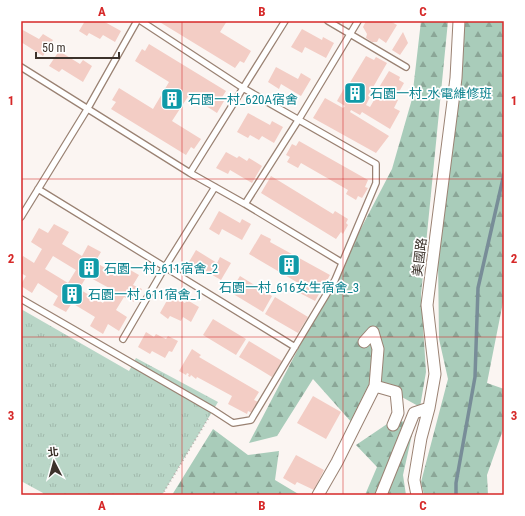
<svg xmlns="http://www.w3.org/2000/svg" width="525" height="516" font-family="'Roboto Condensed','Noto Sans TC',sans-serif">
	<defs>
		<pattern id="forest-firs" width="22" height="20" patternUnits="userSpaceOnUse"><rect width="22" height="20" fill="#a9ccba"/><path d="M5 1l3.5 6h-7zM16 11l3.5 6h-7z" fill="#8ba697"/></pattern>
		<pattern id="park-tufts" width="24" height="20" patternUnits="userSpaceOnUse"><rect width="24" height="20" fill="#b9d6c7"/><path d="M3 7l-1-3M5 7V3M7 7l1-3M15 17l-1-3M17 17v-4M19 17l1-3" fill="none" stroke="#a0b8ab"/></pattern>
	</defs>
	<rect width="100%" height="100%" fill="#fbf5f2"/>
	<path fill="url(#forest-firs)" d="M421 21H448L421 295 426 372 420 407 380 385 353 424 313 379 277 436 249 443 392 169 412 99Z
		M460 21H504V297L487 383 504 389V427L487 475 488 495H424L421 482 448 379 439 339 438 259Z
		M415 421 403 475 406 495H365L377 467 356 445 390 422Z
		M213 429 248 455 279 451 275 480 300 495H172Z"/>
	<path fill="url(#park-tufts)" d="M21 309 129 371 136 358 218 402 162 495H43V493L21 481Z"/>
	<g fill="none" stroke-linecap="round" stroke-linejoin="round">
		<path stroke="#788d98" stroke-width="3.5" d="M456 495V483L475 377 478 288 504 174"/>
	</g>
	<path fill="#f3cdc5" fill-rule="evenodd" d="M85 21H103L121 31 115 42 103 35 100 39 89 33 87 36 79 31Z
		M158 21H227L220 32 251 51 244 63 240 61 235 68Z
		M366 21H390L397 25 386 43 379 38 377 42H372L366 38 367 34 363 27Z
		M21 29 39 39 43 34 53 40 43 56 21 42Z
		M302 29 322 40 323 37 334 43 326 58 305 47 302 53 291 47Z
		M403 32 408 43 400 55 392 50Z
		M149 44 226 91 221 99 224 101 217 113 189 95 172 121 201 139 194 149 191 147 186 155 111 109 116 102 112 100 119 88 153 109 169 82 135 61 142 49 145 51Z
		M59 51 80 64 83 60 92 66 83 82 62 69 59 72 49 66Z
		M366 56 374 60 376 57 387 63 368 96 370 97 366 105 370 107 380 90 378 89 389 71 400 77 399 80 404 83 395 99 398 100 394 108 400 111 390 129 362 112 360 115 351 110 350 112 389 136 376 153 313 118 325 98 343 108 345 106 337 101 347 83 349 84Z
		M276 67 298 79 301 73 311 79 301 96 281 84 279 89 268 82Z
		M248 113 270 125 272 121 283 127 274 143 262 136 259 140 250 135 248 138 237 132Z
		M299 141 368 180 365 187 368 188 362 198 358 196 356 200 346 194 348 190 301 163 298 168 287 162 290 157 286 155 292 144 296 146Z
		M226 152 237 158 239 156 247 161 249 158 262 166 252 183 230 170 228 174 216 168Z
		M271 176 333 214 335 211 348 219 346 223 348 225 343 234 341 232 336 239 261 193Z
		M219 211 240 223 242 219 251 224 242 240 222 229 219 235 209 229Z
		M54 224 69 232 62 244 82 256 88 245 101 252 95 262 119 276 125 267 139 275 133 285 142 289 134 302 124 297 116 310 127 317 119 331 108 324 103 334 90 326 95 317 72 303 66 312 53 305 58 296 38 283 32 293 21 286V284L26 276 21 273V259L23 256 34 263 42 249 31 242 39 228 48 233ZM53 256 76 270 68 283 45 269ZM87 276 111 289 103 303 79 289Z
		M261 234 271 239 270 242 330 275 320 293 316 292 319 294 315 301 296 291 300 284 249 254Z
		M196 250 217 263 220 257 231 263 221 280 202 269 199 274 186 267Z
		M240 276 272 296 263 312 230 292Z
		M170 295 185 303 187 300 199 307 191 322 183 317 181 321 170 316 168 319 160 313Z
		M275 297 308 317 298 333 265 314Z
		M213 319 246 339 236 355 203 335Z
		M146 332 154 337 156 334 166 339 168 336 178 341 172 352 169 351 165 358 152 351 150 354 138 347Z
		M249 341 282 361 272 377 239 357Z
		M192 349 201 355 199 357 259 392 254 400 258 402 252 413 248 411 247 414 228 404 232 396 197 377 196 379 191 375 190 377 188 376 189 374 187 373 186 375 179 371Z
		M313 396 341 412 326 439 297 423Z
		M296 455 324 470 314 490 297 482 295 485 283 478Z"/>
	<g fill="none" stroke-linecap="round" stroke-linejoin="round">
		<g stroke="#9a8273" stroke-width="8">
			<path id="lane" d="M328 21 406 67
				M21 67 190 173 245 204 341 262
				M190 173 285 21
				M38 189 295 347
				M245 204 299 119 358 21
				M21 217 88 108 137 21
				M21 299 213 410 233 423 251 420 335 280 376 183V164L243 88 141 21
				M123 339 165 267 215 187"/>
		</g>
		<g stroke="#9a8273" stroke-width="13">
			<path id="street" d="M364 342 373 332 378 349 375 386
				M318 495 337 462 375 386 396 392 398 413 393 425
				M381 495 414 413 429 408
				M417 495 414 480 421 438 429 408 435 374 427 305 456 78 459 21"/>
		</g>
		<path stroke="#b7afab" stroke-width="2" stroke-dasharray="1 3" stroke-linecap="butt" d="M162 495 209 417"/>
		<use href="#lane" stroke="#fff" stroke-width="5.5"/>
		<use href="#street" stroke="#fff" stroke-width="11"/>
	</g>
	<path fill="none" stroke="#d62828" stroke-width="1" stroke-opacity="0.55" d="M182 21V495M343 21V495M21 179H504M21 337H504"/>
	<defs>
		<g id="building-square" transform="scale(1.15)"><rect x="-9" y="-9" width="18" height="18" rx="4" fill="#0f9aa8" stroke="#fff"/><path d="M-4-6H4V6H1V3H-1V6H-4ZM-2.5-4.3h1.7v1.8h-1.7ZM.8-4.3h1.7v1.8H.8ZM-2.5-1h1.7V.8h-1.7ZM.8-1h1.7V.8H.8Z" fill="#fff"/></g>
	</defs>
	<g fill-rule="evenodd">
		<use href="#building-square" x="355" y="93"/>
		<use href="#building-square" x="172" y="99"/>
		<use href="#building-square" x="289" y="265"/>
		<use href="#building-square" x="89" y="268"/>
		<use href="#building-square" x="72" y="294"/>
	</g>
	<g text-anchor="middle" stroke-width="3.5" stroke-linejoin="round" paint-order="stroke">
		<g font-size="13" fill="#0d838f" stroke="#fff" text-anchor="start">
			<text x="370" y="98">石園一村_水電維修班</text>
			<text x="188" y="104">石園一村_620A宿舍</text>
			<text x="104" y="273">石園一村_611宿舍_2</text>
			<text x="289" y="292" text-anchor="middle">石園一村_616女生宿舍_3</text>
			<text x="88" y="299">石園一村_611宿舍_1</text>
		</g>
		<g font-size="13" fill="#3c322b" stroke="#fff">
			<text transform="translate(419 257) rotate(-83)" y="5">美國路</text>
		</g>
	</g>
	<rect width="525" height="516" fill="none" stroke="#ffffff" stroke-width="44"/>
	<g transform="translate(54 462) rotate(354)" stroke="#ffffff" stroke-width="3" paint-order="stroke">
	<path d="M0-3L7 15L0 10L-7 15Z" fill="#3c322b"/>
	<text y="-6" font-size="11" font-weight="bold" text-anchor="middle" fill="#3c322b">北</text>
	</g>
	<path d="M36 52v6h83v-6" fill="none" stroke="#3c322b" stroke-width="2"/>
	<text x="42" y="52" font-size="12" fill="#3c322b" stroke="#ffffff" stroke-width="3" paint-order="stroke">50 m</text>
	<rect x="22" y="22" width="481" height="472" fill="none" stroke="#d62828" stroke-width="1.5"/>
	<g font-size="13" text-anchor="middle" font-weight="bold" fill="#d62828">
		<text x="102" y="16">A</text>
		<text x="262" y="16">B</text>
		<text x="423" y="16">C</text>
		<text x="11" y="105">1</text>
		<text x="514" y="105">1</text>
		<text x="11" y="263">2</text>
		<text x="514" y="263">2</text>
		<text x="11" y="420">3</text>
		<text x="514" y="420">3</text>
		<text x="102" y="510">A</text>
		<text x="262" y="510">B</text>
		<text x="423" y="510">C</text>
	</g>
</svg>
